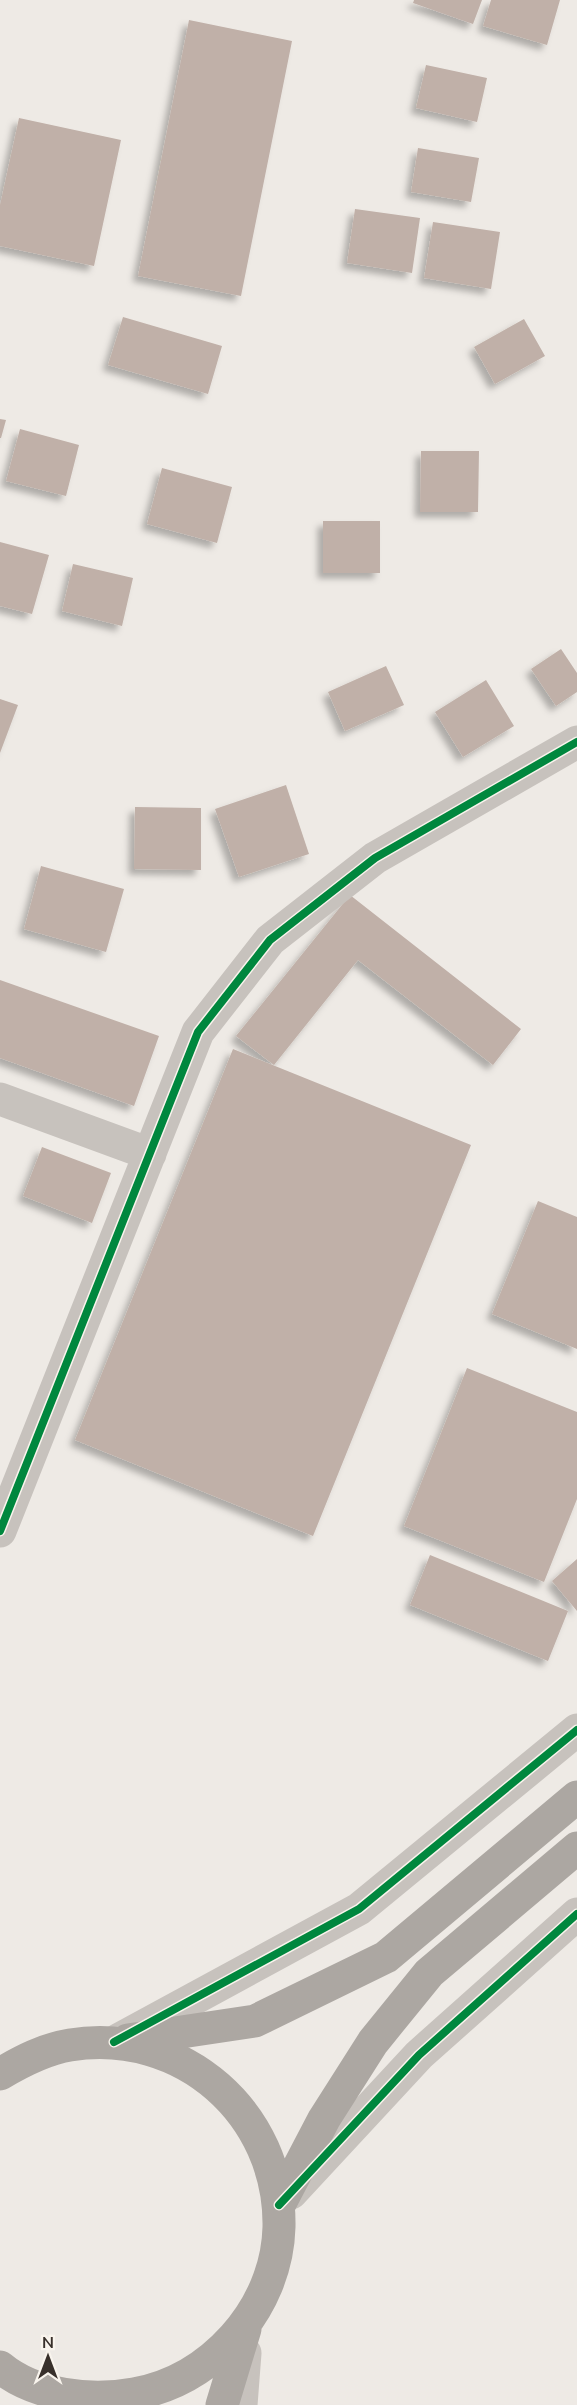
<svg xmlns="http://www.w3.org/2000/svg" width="577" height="2405" font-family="'Nunito Sans',sans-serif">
	<defs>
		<filter id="shadow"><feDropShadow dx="-5.5" dy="5.5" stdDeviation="3" flood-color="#0004"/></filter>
	</defs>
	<rect width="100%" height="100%" fill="#eeeae5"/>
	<path fill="#c0b0a8" filter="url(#shadow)" d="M414 0H482L473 24 413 3Z
		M491 0H560L547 45 483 26Z
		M189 20 292 41 241 296 138 276Z
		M426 65 487 78 477 122 416 108Z
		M19 118 121 140 94 266 0 246V205Z
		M418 148 479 158 471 202 411 192Z
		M355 209 420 218 412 273 347 263Z
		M433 222 500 232 491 289 424 278Z
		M123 317 222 346 208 394 108 365Z
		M524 319 545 356 495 384 474 347Z
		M0 419 6 420 1 438H0Z
		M20 429 79 445 66 496 6 481Z
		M421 451H479L478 512H420Z
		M162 468 232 487 217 543 147 524Z
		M323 521H380V573H323Z
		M0 542 49 555 32 614 0 606Z
		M73 564 133 578 122 626 62 611Z
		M561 649 577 673V692L556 706 531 669Z
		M386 666 404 705 345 731 328 692Z
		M486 680 514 726 463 757 435 712Z
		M0 699 18 705 0 753Z
		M286 785 309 854 239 877 215 809Z
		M135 807 201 808V870L134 869Z
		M41 866 124 889 106 952 24 929Z
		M350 895 521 1029 493 1065 358 960 274 1065 236 1036Z
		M0 980 159 1036 134 1106 0 1058Z
		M233 1049 471 1145 313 1536 75 1440Z
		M42 1147 111 1173 92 1223 23 1196Z
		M538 1201 577 1217V1349L492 1314Z
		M467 1368 577 1412V1499L544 1582 404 1526Z
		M430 1555 568 1611 548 1661 410 1605Z
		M577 1559V1611L552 1581Z"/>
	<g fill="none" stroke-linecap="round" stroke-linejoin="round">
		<path stroke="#c7c2bd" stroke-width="33" d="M0 1099 150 1154
			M0 1531 198 1032 270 940 375 858 577 742
			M118 2040 359 1909 577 1730
			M291 2193 419 2055 577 1914
			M241 2405 245 2353"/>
		<path stroke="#aca7a2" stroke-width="33" d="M128 2040 255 2021 386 1957 577 1797
			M0 2074C22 2061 45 2049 70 2045 183 2027 281 2114 279 2227 278 2268 261 2307 234 2337 207 2367 174 2387 134 2394 91 2402 35 2396 0 2367
			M279 2205 324 2119 373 2042 429 1973 577 1848
			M222 2405 245 2329"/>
		<g stroke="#f9f4ed" stroke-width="11">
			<path id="cycleway" d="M0 1531 198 1032 270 940 375 858 577 742
				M114 2042 359 1909 577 1730
				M279 2205 419 2055 577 1914"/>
		</g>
		<use href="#cycleway" stroke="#00873e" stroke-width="8"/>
	</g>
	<g transform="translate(48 2357)" stroke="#f9f4ed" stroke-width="4.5" paint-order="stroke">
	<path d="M0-4.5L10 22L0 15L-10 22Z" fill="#38302b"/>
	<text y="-9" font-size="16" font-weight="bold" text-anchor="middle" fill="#38302b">N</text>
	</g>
</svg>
